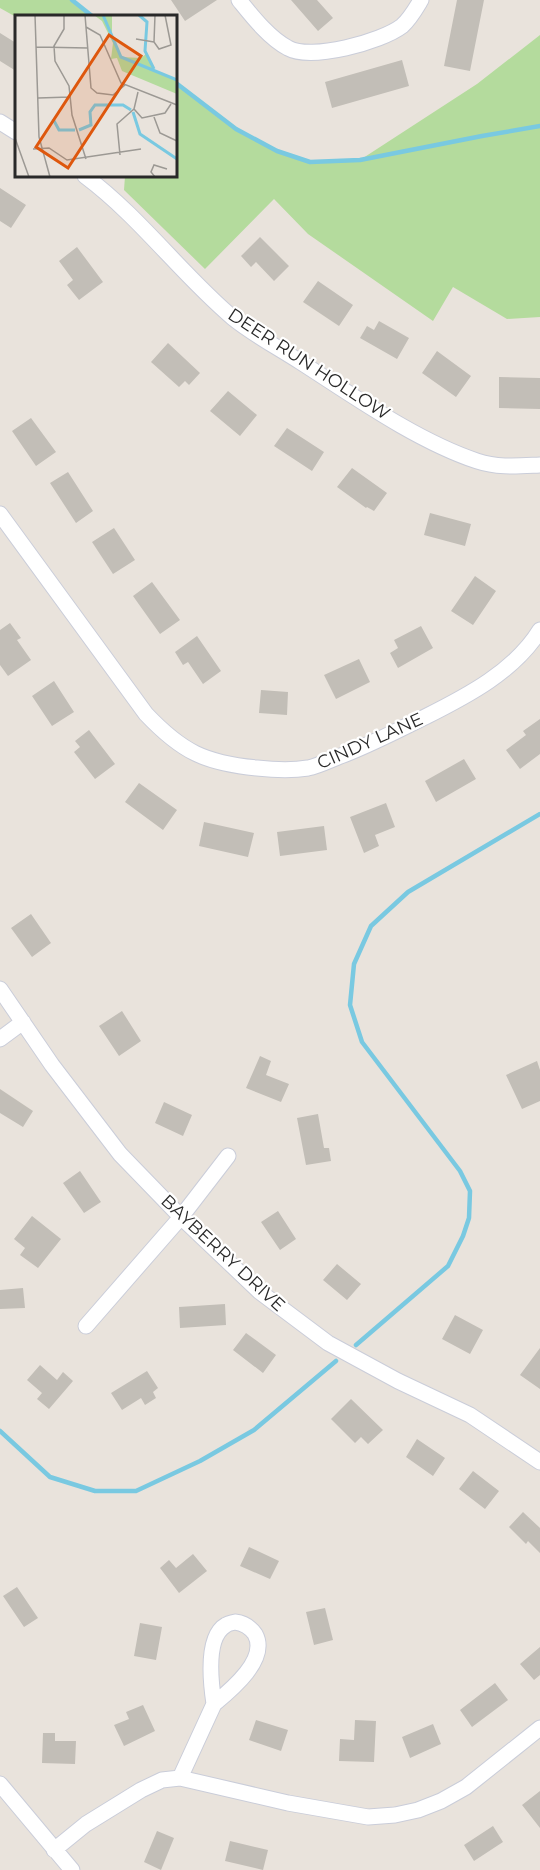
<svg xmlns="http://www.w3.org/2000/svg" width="540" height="1870" font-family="Montserrat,sans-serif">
	<rect width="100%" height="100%" fill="#e9e3dc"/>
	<path fill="#b4db9d" d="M0 0H71L91 16 16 17 0 8Z
		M540 35V317L507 319 453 287 433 321 308 234 274 199 205 269 124 190 125 176H176V83L236 129 277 151 310 162 360 160 477 84Z"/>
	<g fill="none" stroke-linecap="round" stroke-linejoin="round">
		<path stroke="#79c9e1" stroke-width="4.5" d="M72 0 92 16
			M176 83 236 129 277 151 310 162 360 160 482 136 540 126
			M356 1345 448 1266 463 1236 469 1218 470 1191 460 1171 362 1042 350 1005 354 964 371 926 408 892 540 814
			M0 1431 50 1477 95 1491H136L200 1461 254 1430 336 1361"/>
	</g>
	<path fill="#c2beb7" d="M171 0H217L185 21Z
		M291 0H317L333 18 318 31Z
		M457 0H484L470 71 444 66Z
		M0 33 16 43V71L0 61Z
		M402 60 409 86 332 108 325 82Z
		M0 188 26 205 11 228 0 221Z
		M260 237 289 266 274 281 256 262 251 267 241 256Z
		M77 247 103 282 79 300 67 285 73 280 59 261Z
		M318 281 353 305 339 326 303 302Z
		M379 321 409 338 397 359 360 338 367 326 374 330Z
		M168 343 200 373 189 385 185 381 179 387 151 362Z
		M437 351 471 376 456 397 422 373Z
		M499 377 540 378V409L499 408Z
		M228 391 257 415 240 436 210 411Z
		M31 418 56 452 36 466 12 431Z
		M287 428 324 452 312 471 274 446Z
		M352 468 387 493 374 511 367 507 366 508 337 487Z
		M68 472 93 511 76 523 50 483Z
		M430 513 471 524 465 546 424 535Z
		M114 528 135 560 113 574 92 542Z
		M475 576 496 591 473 625 451 611Z
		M152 582 180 620 160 634 133 596Z
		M10 623 21 638 17 640 31 660 8 676 0 665V630Z
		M421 626 433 648 398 668 390 653 398 648 394 640Z
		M197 636 221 671 203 684 188 662 183 665 175 652Z
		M359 659 370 682 336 699 324 675Z
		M54 681 74 712 52 726 32 696Z
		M261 690 288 692 287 715 259 713Z
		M540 719V754L520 769 506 750 526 735 523 731Z
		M89 730 115 764 95 779 74 752 80 747 75 741Z
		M464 759 476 779 436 802 425 781Z
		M139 783 177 810 163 830 125 802Z
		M386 803 395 827 375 835 379 846 364 853 350 817Z
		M204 822 254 833 248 857 199 846Z
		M324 826 327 850 280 856 277 832Z
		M31 914 51 943 32 957 11 928Z
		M122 1011 141 1041 119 1056 99 1026Z
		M260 1056 271 1061 266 1075 289 1084 281 1102 246 1088Z
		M537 1061 540 1070V1101L522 1109 506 1075Z
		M0 1089 33 1111 23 1127 0 1113Z
		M164 1102 192 1115 183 1136 155 1123Z
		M318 1114 324 1148H329L331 1161 306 1165 297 1118Z
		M80 1171 101 1202 84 1213 63 1183Z
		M278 1211 296 1239 280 1250 261 1222Z
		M32 1216 61 1239 38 1268 20 1255 25 1248 14 1239Z
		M337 1264 361 1284 347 1300 323 1280Z
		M23 1288 25 1308 0 1309V1290Z
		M225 1304 226 1325 180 1328 179 1307Z
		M455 1315 483 1330 470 1354 442 1339Z
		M246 1333 276 1355 263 1373 233 1350Z
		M540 1348V1389L520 1375Z
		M40 1365 57 1380 63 1372 73 1381 49 1409 37 1399 42 1393 27 1380Z
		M147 1371 158 1388 153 1392 156 1398 145 1405 141 1398 122 1410 111 1393Z
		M351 1399 383 1430 368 1444 361 1437 355 1443 331 1419Z
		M417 1439 445 1458 433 1476 406 1457Z
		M473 1471 499 1491 485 1509 459 1489Z
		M523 1512 540 1528V1553L528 1541 526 1544 509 1527Z
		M249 1547 279 1561 270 1579 240 1566Z
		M193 1554 207 1571 179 1593 160 1568 169 1560 176 1568Z
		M17 1587 38 1618 24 1627 3 1596Z
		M325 1608 333 1640 314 1645 306 1612Z
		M140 1623 162 1627 156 1660 134 1656Z
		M540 1647V1675L534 1680 520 1664Z
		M495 1683 508 1700 472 1727 460 1710Z
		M143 1705 155 1731 124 1746 114 1725 129 1719 126 1712Z
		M256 1720 288 1730 281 1751 249 1740Z
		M355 1720 376 1721 374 1762 339 1761 340 1739 354 1740Z
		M433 1724 441 1744 410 1758 402 1737Z
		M43 1733H55V1741H76L75 1764 42 1763Z
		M540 1791V1828L522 1805Z
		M493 1826 503 1842 474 1861 464 1845Z
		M157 1831 174 1838 161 1870 144 1862Z
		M230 1841 268 1850 263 1870 225 1861Z"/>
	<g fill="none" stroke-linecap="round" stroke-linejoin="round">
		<g stroke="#cacdd9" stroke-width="17">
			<path id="minor" d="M239 0C252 16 269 38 288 48 311 61 381 42 402 26 410 19 415 10 421 0
				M0 122 16 132
				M85 176C140 217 181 274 233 318 254 335 279 348 302 363 355 397 417 441 477 461 498 468 518 466 540 465
				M0 514 146 714C182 752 205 763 257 768 275 770 290 771 308 768 318 766 328 761 338 757 368 746 396 731 425 717 467 696 515 671 540 630
				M0 989 52 1065 120 1154 181 1217 260 1292 328 1343 398 1381 470 1415 540 1462
				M0 1039 23 1022
				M86 1326 181 1217 228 1156
				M235 1622C244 1623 250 1627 255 1634 269 1659 231 1690 214 1704 211 1684 205 1637 226 1625 229 1623 232 1623 235 1622Z
				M180 1778 214 1704
				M0 1784 72 1870
				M54 1850 86 1824 141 1790 162 1780 180 1778 288 1803 368 1817 395 1815 418 1810 441 1801 466 1787 540 1728"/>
		</g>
		<use href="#minor" stroke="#fff" stroke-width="15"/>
	</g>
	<g text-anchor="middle" stroke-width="4.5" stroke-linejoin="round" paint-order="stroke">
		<g font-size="18" fill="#292929" stroke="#fff">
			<text transform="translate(309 364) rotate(33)" y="6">DEER RUN HOLLOW</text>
			<text transform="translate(370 741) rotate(-24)" y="6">CINDY LANE</text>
			<text transform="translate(223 1253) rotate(43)" y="6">BAYBERRY DRIVE</text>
		</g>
	</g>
	<g transform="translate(15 15)">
		<rect width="162" height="162" fill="#e9e3dc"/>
		<path d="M79 0H97V20L106 42 126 43 131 39 139 55 162 65V79L107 56 102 43 96 44 98 28 87 6Z" fill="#b4db9d"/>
		<path fill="none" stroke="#79c9e1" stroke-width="3" d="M88 0 106 42 162 65M124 0 132 7 130 36 139 54M118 97 125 119 162 144M38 104 44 115H60M64 115 76 110 75 97 80 90H108L116 95"/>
		<path fill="none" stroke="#9c9994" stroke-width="1.5" d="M20 0 24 122 35 162M49 0V14L39 31 40 46 54 71 57 100 71 144M70 0 76 73 82 78 98 80 110 70M140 0 139 27 144 34 156 30 150 0M71 12 85 20 106 68 162 90M121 24 139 27M21 32 73 33M123 77 119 94 127 103 150 98 156 89M23 83 55 82M139 102 145 118 162 126M0 123 14 162M18 134 34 133 52 145 126 134M105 140 102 109 119 94M140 162 136 157 139 150 152 154"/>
		<path fill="#de570d" fill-opacity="0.15" stroke="#de570d" stroke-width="3" d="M94 20 126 41 53 153 21 132Z"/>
		<rect width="162" height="162" fill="none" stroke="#292929" stroke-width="3"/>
	</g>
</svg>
